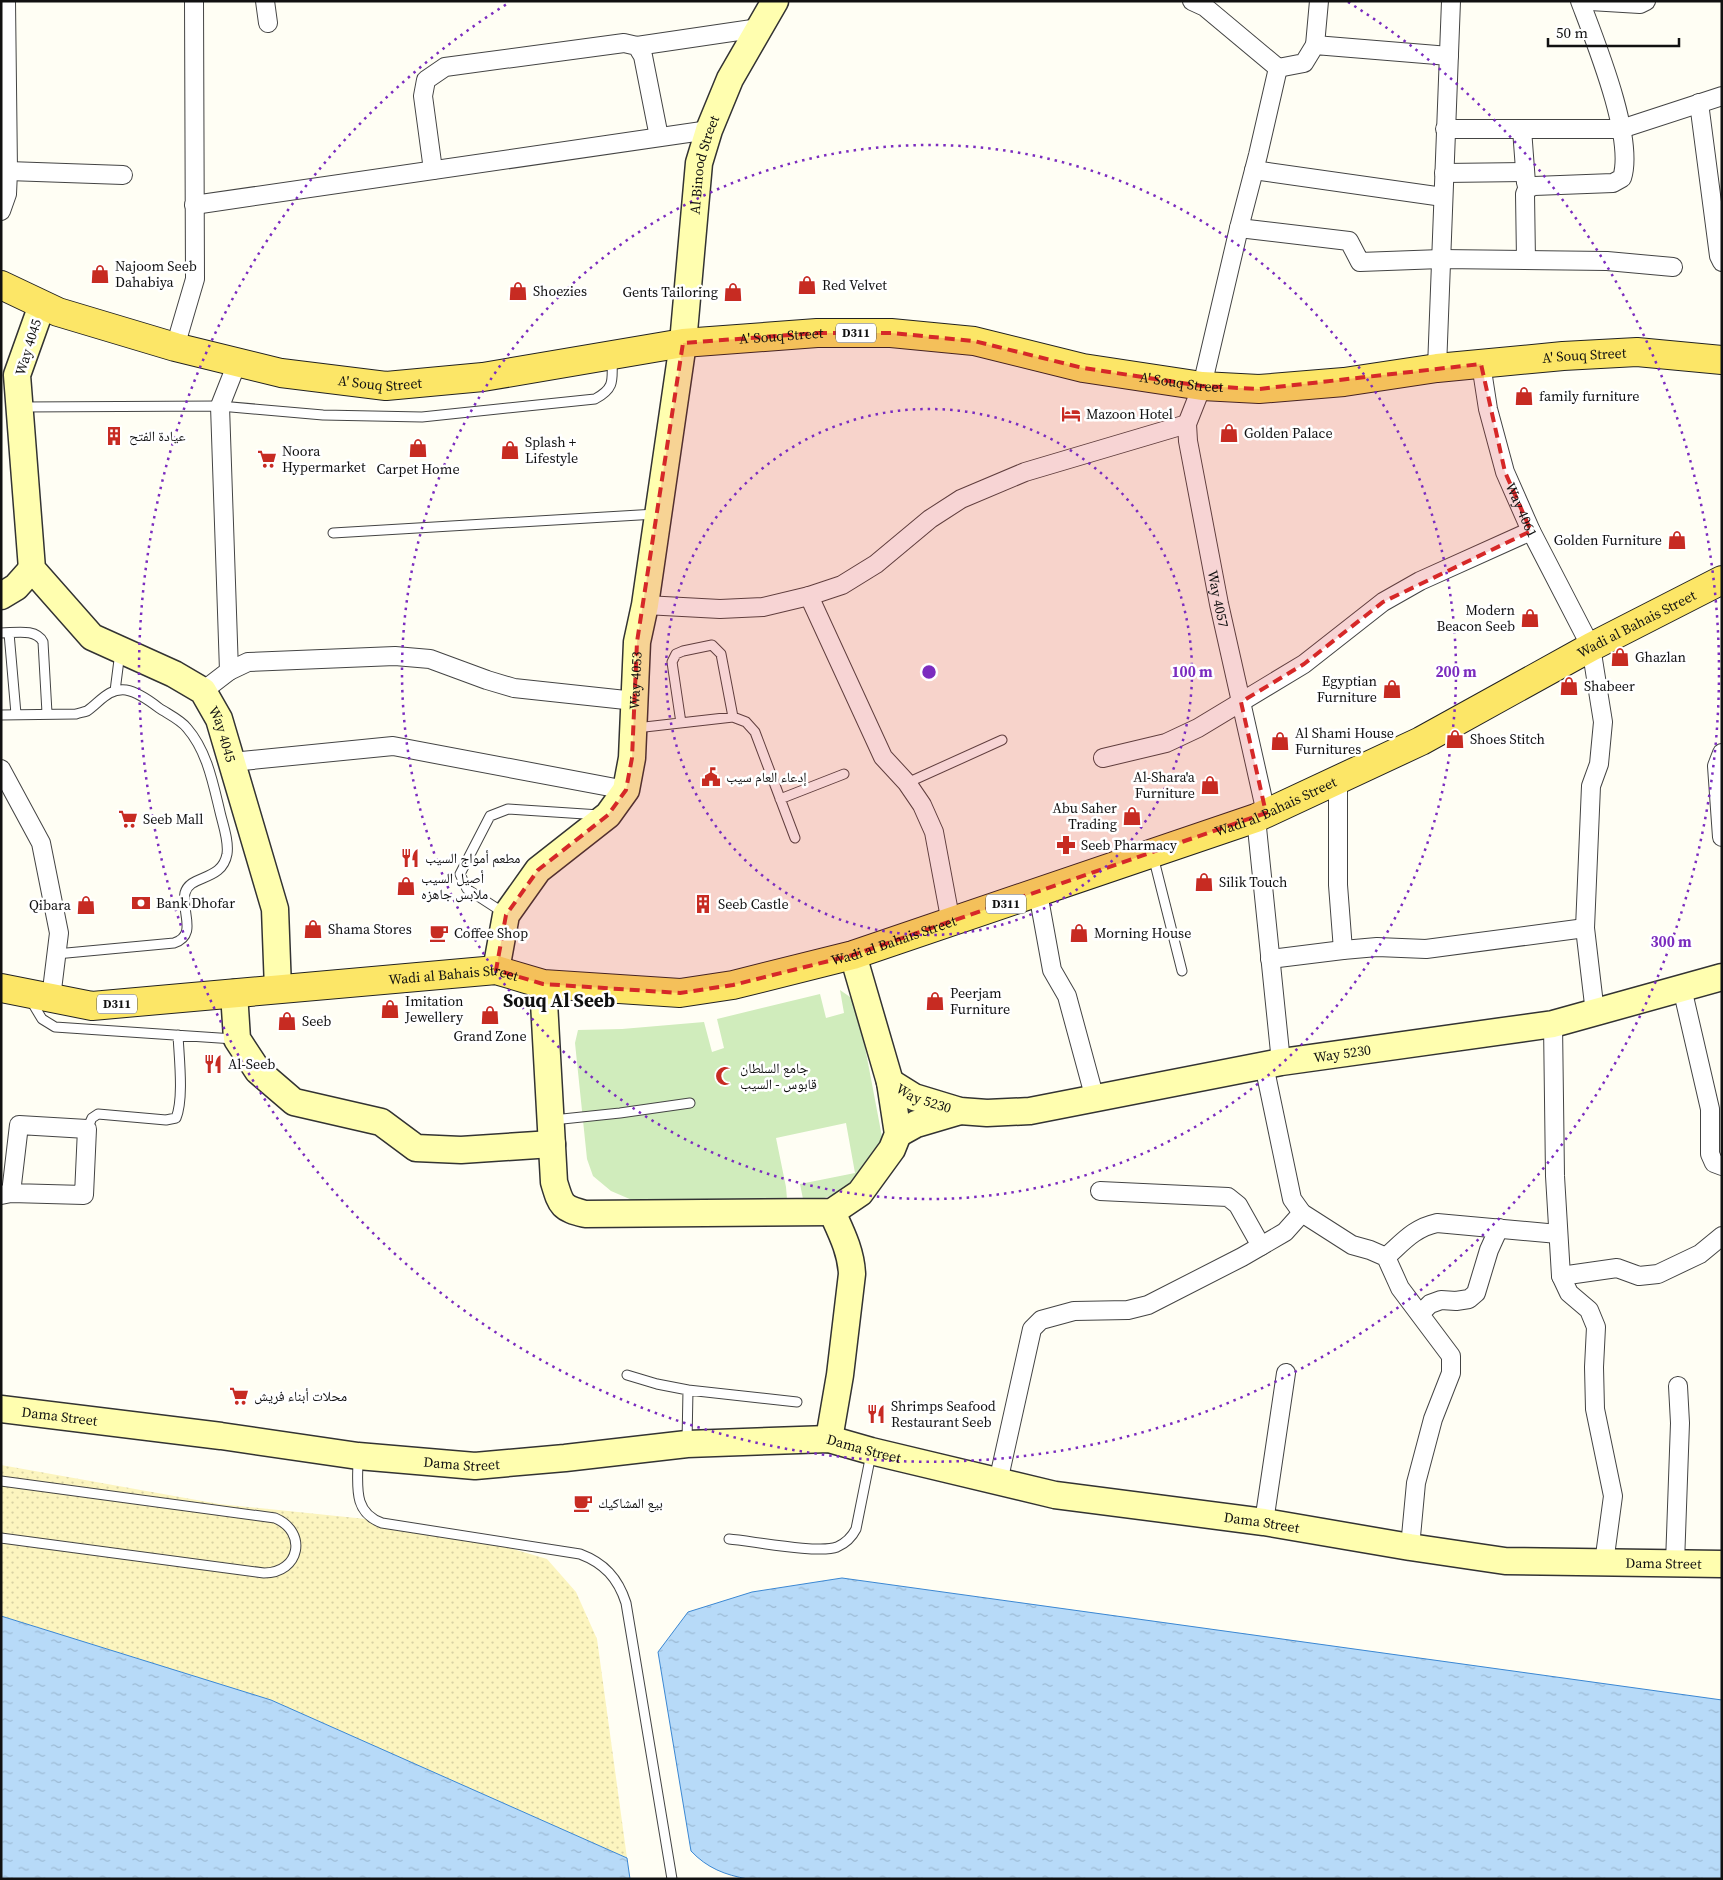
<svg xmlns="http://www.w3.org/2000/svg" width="1723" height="1880" font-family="'Source Serif 4','Noto Naskh Arabic',serif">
	<defs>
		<pattern id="sand-dots" width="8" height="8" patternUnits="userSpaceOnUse" patternTransform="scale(1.25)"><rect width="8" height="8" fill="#fcf5bf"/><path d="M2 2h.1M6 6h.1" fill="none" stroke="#d7d1a3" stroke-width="1.8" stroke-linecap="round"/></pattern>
		<pattern id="water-ripples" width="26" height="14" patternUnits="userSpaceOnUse" patternTransform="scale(1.25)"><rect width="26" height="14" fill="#b7daf8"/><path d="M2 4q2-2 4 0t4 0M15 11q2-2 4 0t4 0" fill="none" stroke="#9cbad4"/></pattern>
	</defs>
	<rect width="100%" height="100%" fill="#fffef4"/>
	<path fill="url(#sand-dots)" d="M1 1465 219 1504 434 1526 547 1559 576 1592 597 1639 627 1858 271 1700 1 1616Z"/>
	<path fill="#d0ecbc" d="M840 990 853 999 858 1010 883 1142 845 1191 824 1198 803 1199 800 1184 855 1173 846 1123 776 1138 786 1187 787 1199 653 1203 632 1200 611 1191 593 1176 587 1159 575 1043 578 1030 622 1029 704 1022 712 1052 724 1048 717 1019 820 994 826 1018 844 1013Z"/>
	<path fill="url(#water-ripples)" stroke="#3b87d2" d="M842 1578 1722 1700V1879H748C725 1875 707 1868 691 1851L658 1652 688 1612 752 1592Z
		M1 1616 271 1700 627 1858 630 1879H1Z"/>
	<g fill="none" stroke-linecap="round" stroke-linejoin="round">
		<g stroke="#444" stroke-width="11">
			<path id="lane" d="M21 407 220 406 323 415 422 417 595 399C616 388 612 379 612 358
				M333 533 656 514
				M1 633C15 633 36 628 43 642L47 713
				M9 633 16 714
				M115 691 120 652
				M1 715 76 714C79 713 84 712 87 711 100 702 108 688 126 690 138 692 150 701 159 708 168 714 181 720 187 728 207 751 213 783 220 812 223 825 229 841 227 854 222 882 190 874 185 893 181 912 198 935 174 943L56 954
				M681 723 672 662 676 654 683 651 712 645 721 654 733 717
				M636 728 733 717 746 722 755 732 795 838
				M907 783 1002 740
				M780 799 844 774
				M1153 856 1182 971
				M504 913 467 889 460 874 490 816 508 809 600 815
				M30 999 42 1019 55 1027 234 1039
				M553 1120 620 1113 690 1103
				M87 1129 92 1118 98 1114 166 1120 176 1118C184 1099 179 1057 178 1035
				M627 1375 657 1384 688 1390 687 1442
				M688 1390 797 1402
				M358 1458C358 1485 352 1512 382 1523L580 1554C604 1563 618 1578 626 1603L672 1879
				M1 1481 275 1518C308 1532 300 1573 264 1573L1 1538
				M729 1539C752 1541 819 1554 837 1547 846 1543 852 1537 856 1529L871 1454"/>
		</g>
		<g stroke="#444" stroke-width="20">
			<g id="street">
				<path d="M265 1 268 23"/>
				<path id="s1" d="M1192 1 1205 7 1278 68 1258 155 1239 228 1202 386 1187 424 1188 441 1219 604 1266 813"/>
				<path d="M1590 1 1640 4 1646 1"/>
				<path d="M1315 45 1319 1"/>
				<path d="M637 46 759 28"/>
				<path d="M1278 68 1304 63 1315 45 1449 56"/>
				<path d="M1699 103 1719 256 1722 262"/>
				<path d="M1445 129H1621L1722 96"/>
				<path d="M1522 129 1526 183"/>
				<path d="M433 170 423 96 426 80 445 67 624 43 637 46 643 56 659 137"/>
				<path d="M1254 170 1443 197"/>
				<path d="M8 171 123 175"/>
				<path d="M1444 173 1525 172"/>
				<path d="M194 205 709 130"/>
				<path d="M1 211 7 194 8 171 6 1"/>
				<path d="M1239 228 1349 241 1360 262 1441 259 1607 261 1673 267"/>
				<path d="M1526 260 1525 194 1527 189 1534 186 1613 183 1622 178C1635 138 1595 41 1580 1"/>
				<path d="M175 347 195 279 194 1"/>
				<path id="s2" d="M1481 364 1488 409 1505 472 1531 531 1591 647 1603 722 1599 764 1591 786 1585 928 1595 1013"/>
				<path d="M1437 368 1451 1"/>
				<path d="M809 596 883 757 907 783 922 805 934 832 951 923"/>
				<path d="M645 605 720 609 763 607 809 596 842 585 876 564 930 519 961 499 1025 472 1187 424"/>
				<path d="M229 671 248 662 395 656 430 659 487 680 514 688 635 701"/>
				<path d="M203 691 229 671 220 406 237 363"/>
				<path d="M1722 753 1717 766 1722 837"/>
				<path d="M1103 758 1166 743 1198 728 1304 664 1383 602 1420 581 1531 531"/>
				<path d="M232 762 393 746 626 790"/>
				<path d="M1 769 41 843 59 933 51 998"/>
				<path d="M1338 779V885L1343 950"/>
				<path d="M1256 818 1281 1062"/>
				<path d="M1038 893 1052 970 1067 996 1095 1099"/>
				<path d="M1270 959 1343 950 1377 947 1426 949 1585 928"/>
				<path d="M1682 988 1710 1109V1154L1714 1163 1722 1166"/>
				<path d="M1553 1024 1555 1176 1561 1276 1569 1293 1589 1310 1596 1327 1594 1367 1595 1409 1613 1496 1604 1563"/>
				<path d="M1264 1065 1292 1199 1302 1213 1352 1245 1370 1250 1386 1257 1400 1288 1451 1356V1373L1433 1419 1416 1483 1410 1547"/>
				<path d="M1100 1191 1228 1197 1238 1205 1261 1246"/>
				<path d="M1 1195 11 1193 84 1195 87 1129 19 1125 11 1193"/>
				<path d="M1386 1257C1403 1242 1414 1228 1437 1223L1558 1234"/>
				<path d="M1561 1276 1617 1268 1639 1276 1658 1274 1700 1254 1722 1236"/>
				<path d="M1420 1314 1430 1304 1441 1300 1456 1301 1469 1299 1476 1293 1489 1250 1499 1228"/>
				<path d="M998 1482 1032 1329 1041 1320 1074 1311 1128 1310 1148 1305 1242 1257 1285 1232 1302 1213"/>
				<path d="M1264 1522 1286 1373"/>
				<path d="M1675 1563 1680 1423 1678 1386"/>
			</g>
		</g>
		<g stroke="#333" stroke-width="29">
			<g id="secondary">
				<path id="s3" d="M42 305 17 375 32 569 92 637 174 674 203 691 219 719 275 909 278 989"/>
				<path d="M1 596 16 587 32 569"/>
				<path id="s4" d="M496 970 506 915 538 870 608 815 626 790 632 758 637 642 645 605 683 343 699 163 709 130 730 79 775 1"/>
				<path d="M543 984 554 1182C561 1205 561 1208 585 1214L832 1212 860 1193 892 1149 898 1134 890 1082 853 955"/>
				<path d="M234 993 237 1039 258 1071 294 1102 381 1122 416 1148 461 1150 552 1144"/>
				<path id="s5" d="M890 1082 914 1097 960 1111 987 1113 1030 1111 1281 1062 1553 1024 1722 977"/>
				<path d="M898 1134 916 1124 960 1111"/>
				<path id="s6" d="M1 1409 221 1436 358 1456 475 1466 565 1458 687 1444 829 1439 871 1451 1055 1495 1264 1522 1410 1547 1505 1561 1722 1564"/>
				<path d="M829 1439 840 1375 852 1274C851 1251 841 1232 832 1212"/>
			</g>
		</g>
		<g stroke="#222" stroke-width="30">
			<g id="primary">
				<path id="s7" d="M1 285 58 312 175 347 281 373 386 386 483 377 683 343 817 333H891L974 341 1083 368 1202 386 1259 389 1344 382 1437 368 1563 356 1637 352 1722 360"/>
				<path id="s8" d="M1 988 92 1006 496 970 543 984 680 993 733 985 853 955 1256 818 1421 741 1591 647 1722 580"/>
			</g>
		</g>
		<use href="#lane" stroke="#fff" stroke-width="9"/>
		<use href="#street" stroke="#fff" stroke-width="18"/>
		<use href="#secondary" stroke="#fffeaf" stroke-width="26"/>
		<use href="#primary" stroke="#fce667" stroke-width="28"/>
	</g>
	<path fill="#d62828" fill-opacity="0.2" stroke="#d62828" stroke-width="4" stroke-dasharray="10 6" stroke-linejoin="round" d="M817 333H891L974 341 1083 368 1202 386 1259 389 1481 364 1505 472 1531 531 1383 602 1304 664 1241 702 1266 813 853 955 733 985 680 993 543 984 496 970 506 915 538 870 608 815 626 790 632 758 637 642 683 343Z"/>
	<g fill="none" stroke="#7b2cbf" stroke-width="2.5" stroke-dasharray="2.5 5">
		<circle cx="929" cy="672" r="263"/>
		<circle cx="929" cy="672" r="527"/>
		<path d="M1348 2A790 790 0 1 1 510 2"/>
	</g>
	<defs>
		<g id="shop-bare" transform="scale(1.5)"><path d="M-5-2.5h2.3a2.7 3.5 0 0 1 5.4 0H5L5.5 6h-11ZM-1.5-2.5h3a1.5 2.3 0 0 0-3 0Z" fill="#c72b22" stroke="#fff" stroke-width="2.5" paint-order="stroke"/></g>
		<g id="hotel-bare" transform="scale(1.5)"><path d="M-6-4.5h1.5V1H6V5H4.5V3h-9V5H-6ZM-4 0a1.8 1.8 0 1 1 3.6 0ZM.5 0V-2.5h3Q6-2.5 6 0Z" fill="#c72b22" stroke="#fff" stroke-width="2.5" paint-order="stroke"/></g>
		<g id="building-bare" transform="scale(1.5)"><path d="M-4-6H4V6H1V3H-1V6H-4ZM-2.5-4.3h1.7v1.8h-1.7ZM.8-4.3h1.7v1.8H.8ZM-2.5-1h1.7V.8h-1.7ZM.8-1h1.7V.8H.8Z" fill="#c72b22" stroke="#fff" stroke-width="2.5" paint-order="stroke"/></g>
		<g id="supermarket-bare" transform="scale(1.5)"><path d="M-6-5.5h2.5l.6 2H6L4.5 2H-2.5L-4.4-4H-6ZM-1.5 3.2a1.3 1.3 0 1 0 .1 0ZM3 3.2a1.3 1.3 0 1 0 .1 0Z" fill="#c72b22" stroke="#fff" stroke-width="2.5" paint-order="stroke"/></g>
		<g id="civic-bare" transform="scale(1.5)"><path d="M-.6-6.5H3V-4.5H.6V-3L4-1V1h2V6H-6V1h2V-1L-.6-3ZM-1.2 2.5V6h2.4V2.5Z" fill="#c72b22" stroke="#fff" stroke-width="2.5" paint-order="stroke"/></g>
		<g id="pharmacy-bare" transform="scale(1.5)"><path d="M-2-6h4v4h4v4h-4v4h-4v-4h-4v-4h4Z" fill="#c72b22" stroke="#fff" stroke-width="2.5" paint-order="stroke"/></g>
		<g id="restaurant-bare" transform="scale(1.5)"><path d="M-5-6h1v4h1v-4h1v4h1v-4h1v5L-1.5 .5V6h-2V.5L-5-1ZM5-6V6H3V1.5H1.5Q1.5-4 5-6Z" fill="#c72b22" stroke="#fff" stroke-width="2.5" paint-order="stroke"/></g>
		<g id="bank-bare" transform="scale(1.5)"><path d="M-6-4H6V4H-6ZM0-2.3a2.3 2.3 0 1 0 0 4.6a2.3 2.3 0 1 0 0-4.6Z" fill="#c72b22" stroke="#fff" stroke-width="2.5" paint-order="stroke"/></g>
		<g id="cafe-bare" transform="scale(1.5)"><path d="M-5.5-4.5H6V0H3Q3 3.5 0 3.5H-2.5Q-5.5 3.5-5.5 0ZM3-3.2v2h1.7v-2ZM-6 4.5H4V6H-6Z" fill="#c72b22" stroke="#fff" stroke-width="2.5" paint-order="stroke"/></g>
		<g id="mosque-bare" transform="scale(1.5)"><path d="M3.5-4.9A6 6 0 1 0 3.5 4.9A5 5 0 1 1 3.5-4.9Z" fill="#c72b22" stroke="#fff" stroke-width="2.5" paint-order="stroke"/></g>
	</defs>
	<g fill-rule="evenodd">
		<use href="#shop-bare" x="100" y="274"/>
		<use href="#shop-bare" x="807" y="285"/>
		<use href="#shop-bare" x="518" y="291"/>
		<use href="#shop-bare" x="733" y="292"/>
		<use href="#shop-bare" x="1524" y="396"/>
		<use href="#hotel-bare" x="1071" y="414"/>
		<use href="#shop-bare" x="1229" y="433"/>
		<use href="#building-bare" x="114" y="436"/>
		<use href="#shop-bare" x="418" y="448"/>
		<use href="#shop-bare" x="510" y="450"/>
		<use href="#supermarket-bare" x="267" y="459"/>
		<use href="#shop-bare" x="1677" y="540"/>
		<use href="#shop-bare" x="1530" y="618"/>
		<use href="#shop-bare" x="1620" y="657"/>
		<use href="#shop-bare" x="1569" y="686"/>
		<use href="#shop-bare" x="1392" y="689"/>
		<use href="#shop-bare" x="1455" y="739"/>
		<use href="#shop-bare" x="1280" y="741"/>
		<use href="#civic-bare" x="711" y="777"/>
		<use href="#shop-bare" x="1210" y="785"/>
		<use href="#shop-bare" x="1132" y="816"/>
		<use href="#supermarket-bare" x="128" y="819"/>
		<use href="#pharmacy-bare" x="1066" y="845"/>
		<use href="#restaurant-bare" x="410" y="858"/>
		<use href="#shop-bare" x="1204" y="882"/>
		<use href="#shop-bare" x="406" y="886"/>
		<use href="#bank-bare" x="141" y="903"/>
		<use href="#building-bare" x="703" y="904"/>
		<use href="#shop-bare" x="86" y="905"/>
		<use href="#shop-bare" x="313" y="929"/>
		<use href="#cafe-bare" x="439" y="933"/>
		<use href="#shop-bare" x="1079" y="933"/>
		<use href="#shop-bare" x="935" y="1001"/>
		<use href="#shop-bare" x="390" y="1009"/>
		<use href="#shop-bare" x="490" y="1015"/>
		<use href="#shop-bare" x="287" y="1021"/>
		<use href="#restaurant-bare" x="213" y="1064"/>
		<use href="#mosque-bare" x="725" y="1076"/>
		<use href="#supermarket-bare" x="239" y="1396"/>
		<use href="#restaurant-bare" x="876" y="1414"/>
		<use href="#cafe-bare" x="583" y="1503"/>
	</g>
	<g text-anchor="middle" stroke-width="5" stroke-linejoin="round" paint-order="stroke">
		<g fill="#fff" stroke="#585858" stroke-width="1">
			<rect x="836" y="323.5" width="40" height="19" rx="4"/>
			<rect x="986" y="894.5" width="40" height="19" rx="4"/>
			<rect x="97" y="994.5" width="40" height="19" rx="4"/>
		</g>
		<g font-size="12" font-weight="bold" fill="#111">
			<text x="856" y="337">D311</text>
			<text x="1006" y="908">D311</text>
			<text x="117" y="1008">D311</text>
		</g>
		<g font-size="14" fill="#111" stroke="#fff">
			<text dy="5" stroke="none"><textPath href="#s4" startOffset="862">Al Binood Street</textPath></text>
			<text dy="5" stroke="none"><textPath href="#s7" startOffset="799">A' Souq Street</textPath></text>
			<text transform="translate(28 347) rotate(-73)" y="5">Way 4045</text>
			<text dy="5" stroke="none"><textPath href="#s7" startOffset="1609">A' Souq Street</textPath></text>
			<text dy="5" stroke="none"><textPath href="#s7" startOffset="394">A' Souq Street</textPath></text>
			<text dy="5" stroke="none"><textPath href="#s7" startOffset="1204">A' Souq Street</textPath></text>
			<text dy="5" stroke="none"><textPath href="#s2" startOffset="152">Way 4061</textPath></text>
			<text dy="5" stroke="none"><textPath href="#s1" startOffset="655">Way 4057</textPath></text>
			<text dy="5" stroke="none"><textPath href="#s8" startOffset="1715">Wadi al Bahais Street</textPath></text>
			<text dy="5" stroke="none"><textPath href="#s4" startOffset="341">Way 4053</textPath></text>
			<text dy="5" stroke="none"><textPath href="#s3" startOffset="531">Way 4045</textPath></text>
			<text dy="5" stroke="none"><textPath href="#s8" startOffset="1310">Wadi al Bahais Street</textPath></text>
			<text dy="5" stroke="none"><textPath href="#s8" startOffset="905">Wadi al Bahais Street</textPath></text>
			<text dy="5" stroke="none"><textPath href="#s8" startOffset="456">Wadi al Bahais Street</textPath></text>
			<text dy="5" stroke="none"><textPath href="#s5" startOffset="464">Way 5230</textPath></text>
			<text dy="5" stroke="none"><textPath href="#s5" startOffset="38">Way 5230</textPath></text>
			<text dy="5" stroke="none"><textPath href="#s6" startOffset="59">Dama Street</textPath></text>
			<text dy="5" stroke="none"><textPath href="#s6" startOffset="869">Dama Street</textPath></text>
			<text dy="5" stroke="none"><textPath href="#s6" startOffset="464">Dama Street</textPath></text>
			<text dy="5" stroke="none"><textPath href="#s6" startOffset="1274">Dama Street</textPath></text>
			<text dy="5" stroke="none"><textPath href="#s6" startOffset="1679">Dama Street</textPath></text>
		</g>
		<g font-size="14" fill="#111" stroke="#fff" text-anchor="start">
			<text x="115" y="271">Najoom Seeb<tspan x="115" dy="16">Dahabiya</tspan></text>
			<text x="822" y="290">Red Velvet</text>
			<text x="533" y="296">Shoezies</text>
			<text x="718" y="297" text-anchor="end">Gents Tailoring</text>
			<text x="1539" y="401">family furniture</text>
			<text x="1086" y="419">Mazoon Hotel</text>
			<text x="1244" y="438">Golden Palace</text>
			<text x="129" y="441">عيادة الفتح</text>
			<text x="525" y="447">Splash +<tspan x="525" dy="16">Lifestyle</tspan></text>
			<text x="282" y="456">Noora<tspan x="282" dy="16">Hypermarket</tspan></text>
			<text x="418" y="474" text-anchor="middle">Carpet Home</text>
			<text x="1662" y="545" text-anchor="end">Golden Furniture</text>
			<text x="1515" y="615" text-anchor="end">Modern<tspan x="1515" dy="16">Beacon Seeb</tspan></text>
			<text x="1635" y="662">Ghazlan</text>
			<text x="1377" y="686" text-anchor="end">Egyptian<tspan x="1377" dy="16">Furniture</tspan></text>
			<text x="1584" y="691">Shabeer</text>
			<text x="1295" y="738">Al Shami House<tspan x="1295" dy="16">Furnitures</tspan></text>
			<text x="1470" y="744">Shoes Stitch</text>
			<text x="726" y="782">إدعاء العام سيب</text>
			<text x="1195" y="782" text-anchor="end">Al-Shara'a<tspan x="1195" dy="16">Furniture</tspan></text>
			<text x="1117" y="813" text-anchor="end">Abu Saher<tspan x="1117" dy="16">Trading</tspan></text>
			<text x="143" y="824">Seeb Mall</text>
			<text x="1081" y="850">Seeb Pharmacy</text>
			<text x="425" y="863">مطعم أمواج السيب</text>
			<text x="421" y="883">أصيل السيب<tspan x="421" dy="16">ملابس جاهزه</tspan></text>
			<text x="1219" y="887">Silik Touch</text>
			<text x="156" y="908">Bank Dhofar</text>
			<text x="718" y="909">Seeb Castle</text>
			<text x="71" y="910" text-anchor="end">Qibara</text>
			<text x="328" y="934">Shama Stores</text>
			<text x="454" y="938">Coffee Shop</text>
			<text x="1094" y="938">Morning House</text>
			<text x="950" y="998">Peerjam<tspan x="950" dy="16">Furniture</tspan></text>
			<text x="405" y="1006">Imitation<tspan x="405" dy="16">Jewellery</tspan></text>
			<text x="302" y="1026">Seeb</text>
			<text x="490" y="1041" text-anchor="middle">Grand Zone</text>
			<text x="228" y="1069">Al-Seeb</text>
			<text x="740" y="1073">جامع السلطان<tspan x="740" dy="16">قابوس - السيب</tspan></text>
			<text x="254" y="1401">محلات أبناء فريش</text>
			<text x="891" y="1411">Shrimps Seafood<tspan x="891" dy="16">Restaurant Seeb</tspan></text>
			<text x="598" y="1508">بيع المشاكيك</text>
		</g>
		<g font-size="19" font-weight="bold" fill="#111" stroke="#fff">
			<text x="559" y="1007">Souq Al Seeb</text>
		</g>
	</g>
	<circle cx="929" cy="672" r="8" fill="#7b2cbf" stroke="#fff" stroke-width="2.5"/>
	<g font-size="15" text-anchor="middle" font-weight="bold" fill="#7b2cbf" stroke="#fff" stroke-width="5" stroke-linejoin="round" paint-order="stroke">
		<text x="1192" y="677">100 m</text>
		<text x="1456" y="677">200 m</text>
		<text x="1671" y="947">300 m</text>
	</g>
	<rect width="1723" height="1880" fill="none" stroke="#111111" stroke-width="5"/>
	<path d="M1548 38v8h131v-8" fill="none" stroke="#111111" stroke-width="2.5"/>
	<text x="1556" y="38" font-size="15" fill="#111111" stroke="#ffffff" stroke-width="4" paint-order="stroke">50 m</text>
</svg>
